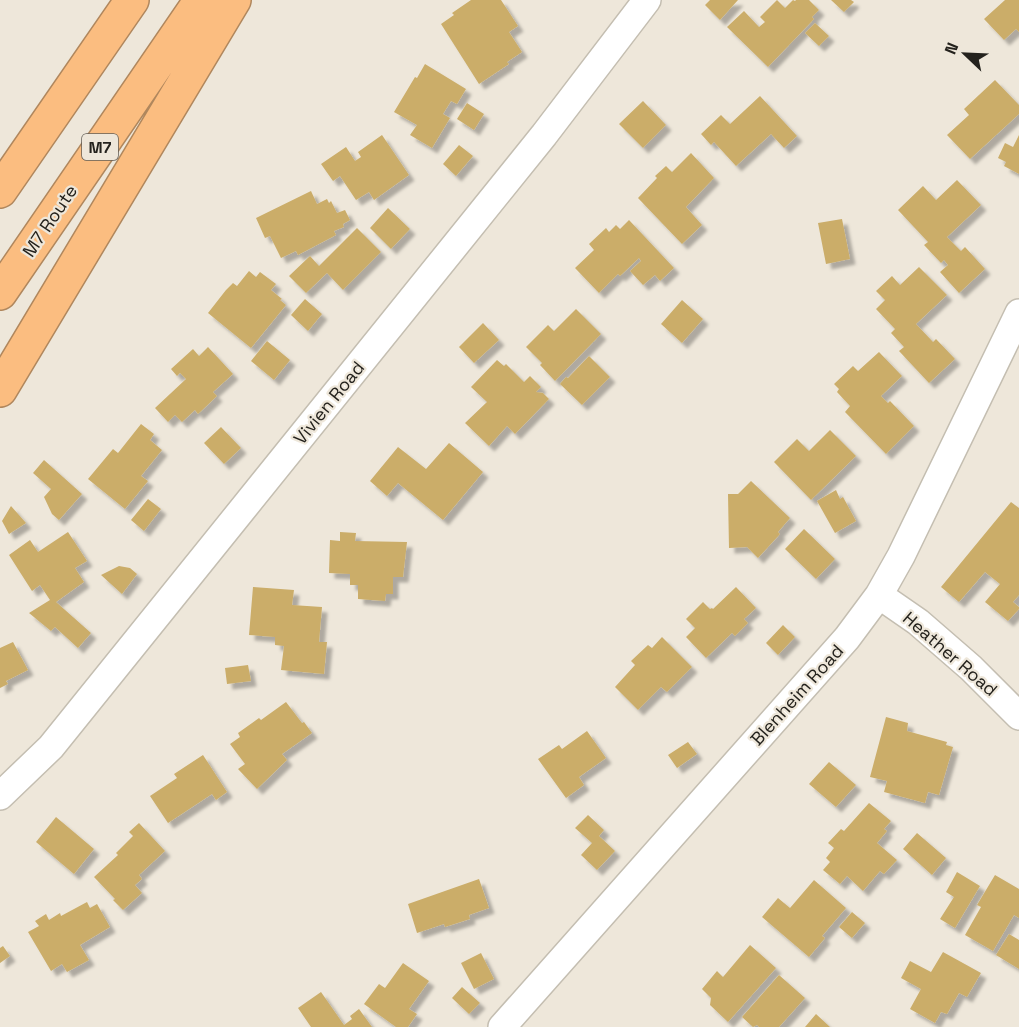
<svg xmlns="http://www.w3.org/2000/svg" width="1019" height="1027" font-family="'Space Grotesk',sans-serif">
	<defs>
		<filter id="shadow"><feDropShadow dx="5.5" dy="5.5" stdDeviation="1.5" flood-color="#0004"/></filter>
	</defs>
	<rect width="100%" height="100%" fill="#eee7da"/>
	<path fill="#cbad69" filter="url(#shadow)" d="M471 0H501L518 26 509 32 522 52 507 62 509 64 479 84 441 24 454 15 452 13Z
		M710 0H738L720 20 705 5Z
		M777 0 785 8 793 0 795 1 796 0H809L819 10 812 17 814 19 768 67 727 27 744 11 759 27 765 22 760 17Z
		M831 0H851L854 2 844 12Z
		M1005 0H1019V32L1016 29 1004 40 984 19Z
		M815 23 829 36 819 46 805 33Z
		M425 64 466 89 457 104 451 101 443 114 450 118 432 148 410 135 417 125 394 112 415 77 417 78Z
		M995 80 1019 105V114L970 159 947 135 969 115 964 109Z
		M760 96 797 136 784 148 771 134 736 166 714 142 711 145 701 134 721 115 730 124Z
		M643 101 666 125 643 148 619 124Z
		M467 103 484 114 474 130 457 119Z
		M382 135 409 175 374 200 369 192 356 200 340 176 333 181 321 164 346 147 355 161 361 157 358 152Z
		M1019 135V174L1004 166 1006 162 998 158 1005 143 1013 147Z
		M459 145 473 156 456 176 443 164Z
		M691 153 714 178 686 207 702 225 682 244 638 198 657 178 655 176 666 166 672 172Z
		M957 180 981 205 947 237 961 251 965 247 985 269 959 293 940 272 948 265 944 260 941 263 924 245 928 242 898 210 923 186 936 200Z
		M311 191 317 204 327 199 329 203 331 201 337 213 345 210 350 220 343 224 344 227 334 231 336 235 298 255 296 251 281 258 270 236 265 238 256 218Z
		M388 208 410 229 391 249 370 228Z
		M842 219 850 259 826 264 818 223Z
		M629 220 674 268 660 281 655 275 643 285 630 271 641 261 639 258 620 276 618 274 599 293 575 268 594 250 589 244 606 228 609 232 616 225 620 229Z
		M357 228 381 252 343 290 327 273 306 293 289 276 310 256 319 266Z
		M919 267 947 295 916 324 933 342 936 339 955 359 929 383 899 351 904 347 891 333 895 329 876 309 885 300 876 291 892 276 900 285Z
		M249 271 256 277 260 272 276 284 271 290 282 299 280 300 286 305 251 348 208 313 226 290 233 283 237 286Z
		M305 299 322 314 308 331 291 315Z
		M682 300 703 319 682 343 661 324Z
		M576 309 601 334 555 381 540 365 542 363 526 347 548 325 554 331Z
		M483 323 499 340 474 363 459 347Z
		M267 341 290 360 274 380 251 361Z
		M208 347 233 374 213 392 217 396 198 414 195 410 182 422 175 415 168 422 155 408 186 379 180 373 177 376 171 369 193 349 199 356Z
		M879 352 902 376 881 396 888 403 890 401 914 426 886 454 845 412 850 406 837 392 839 389 834 384 853 366 858 371Z
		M589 356 610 377 582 405 560 384 566 377 568 378Z
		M497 360 504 366 506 364 524 382 530 376 541 387 536 392 543 393 549 399 515 434 507 426 489 446 465 423 487 402 471 387Z
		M141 424 154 434 150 440 162 450 141 476 148 481 125 509 88 479 113 449 118 453Z
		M221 427 241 448 224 464 204 443Z
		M830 430 856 456 811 500 774 462 797 439 809 451Z
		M449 443 483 472 443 520 398 483 387 496 370 481 398 447 426 469Z
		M44 460 82 494 59 520 52 514 44 497 51 489 33 473Z
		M751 481 790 518 778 532 780 534 758 558 747 547 729 548 728 494H738Z
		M836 490 840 499 843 497 856 521 835 533 817 501Z
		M148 499 161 509 144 531 131 520Z
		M1011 502 1019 508V595L1013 602 1019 607V609L1008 621 985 602 1000 584 985 572 959 602 941 587Z
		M11 506 26 523 9 534 2 521Z
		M804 529 835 559 816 579 785 549Z
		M68 532 87 561 75 568 84 582 56 602 91 633 78 648 55 627 51 631 29 613 50 600 40 585 32 591 9 555 30 540 38 552Z
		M340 532 356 533 355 541 407 542 403 577H393V594H386L385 601 358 599V585H350V574L329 573 330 540 340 541Z
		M119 566 130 568 137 574 122 594 101 575Z
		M253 587 294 590 292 605 322 607 319 642H327L324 674 281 670 284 646 275 645V637L249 635Z
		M736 587 756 608 744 619 748 623 735 636 732 633 706 658 686 637 695 628 686 619 703 602 710 609 712 608 713 609Z
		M783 625 795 637 778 655 766 643Z
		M662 637 692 667 667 692 661 687 638 710 615 687 635 665 631 661 648 645 652 648Z
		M13 642 28 670 6 681 8 684 0 688V648Z
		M248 665 251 681 227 684 225 668Z
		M286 702 302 723 304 722 312 733 282 754 287 760 257 789 238 769 245 764 230 744 240 737 238 733 259 718 261 720Z
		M886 717 908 723 907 731 947 742 946 745 953 747 939 795 928 792 925 803 884 792 887 781 870 777Z
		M587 731 606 758 579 777 584 785 566 798 538 759 559 745 562 749Z
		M688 742 697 754 677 768 668 755Z
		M203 755 227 792 216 800 212 794 168 823 150 796 177 778 174 774Z
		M829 762 856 785 836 807 809 784Z
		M869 803 891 821 884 829 887 831 877 843 897 860 884 874 880 871 863 891 847 876 840 884 823 870 830 862 826 858 834 848 828 843 841 829 844 831Z
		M588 815 604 830 599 836 615 851 597 870 581 855 592 843 575 828Z
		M56 817 94 849 74 874 36 842Z
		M139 823 165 851 139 875 142 879 135 885 142 893 123 910 113 900 115 899 94 877 118 855 116 853 133 836 129 832Z
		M917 833 946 858 932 875 903 849Z
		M957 872 980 886 955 928 940 919 954 897 946 892Z
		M995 875 1019 889V918L1014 915 993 951 965 935 981 907 977 905Z
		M479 879 489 908 469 915 470 919 445 927 444 924 417 933 408 904Z
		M814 880 846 908 822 936 825 938 809 957 762 917 778 898 790 908Z
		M87 902 90 908 97 904 110 927 80 945 89 960 67 972 62 964 51 971 28 932 39 926 35 921 46 914 49 920 60 913 61 916Z
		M852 912 865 923 852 938 839 927Z
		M1009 934 1019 940V969L996 955Z
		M750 945 776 968 728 1022 710 1005 711 998 702 989 717 971 723 977Z
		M3 946 10 956 0 963V948Z
		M943 952 981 973 967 997 959 993 947 1014 941 1012 935 1023 910 1009 921 989 901 978 910 961 931 972Z
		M481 953 494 979 474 989 461 963Z
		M403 963 429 981 409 1009 417 1014 408 1027H396L364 1004 379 984 385 988Z
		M779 975 805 998 779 1027H759L757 1025 753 1027 742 1017Z
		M462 987 480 1003 469 1014 452 998Z
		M321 992 344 1025 352 1019 350 1016 359 1009 372 1027H311L298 1008Z
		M816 1014 830 1027H805Z"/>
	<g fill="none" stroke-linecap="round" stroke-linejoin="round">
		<g stroke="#c4beb1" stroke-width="30">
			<path id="street" d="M879 595 918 622 971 668 1019 716
				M0 796 51 747 544 135 647 0
				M502 1027 847 638 879 595 901 556 1019 313"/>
		</g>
		<g stroke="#b0875d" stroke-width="36">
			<path id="highway" d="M0 191 132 0
				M0 293 201 0
				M0 390 234 0"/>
		</g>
		<use href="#street" stroke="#fff" stroke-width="27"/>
		<use href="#highway" stroke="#fbbd80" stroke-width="33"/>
	</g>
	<g text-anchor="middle" stroke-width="4.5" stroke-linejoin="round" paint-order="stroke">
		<rect fill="#eee7da" stroke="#615d56" stroke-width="1.5" x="82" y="134" width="36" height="26" rx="4.5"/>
		<g font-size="16" font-weight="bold" fill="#24221d">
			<text x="100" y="153">M7</text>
		</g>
		<g font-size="18" fill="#24221d" stroke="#eee7da">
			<text transform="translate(50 221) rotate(-56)" y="6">M7 Route</text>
			<text transform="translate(329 403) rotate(-51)" y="6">Vivien Road</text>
			<text transform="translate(950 654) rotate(41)" y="6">Heather Road</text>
			<text transform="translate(797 695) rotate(-48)" y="6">Blenheim Road</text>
		</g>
	</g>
	<g transform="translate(965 54) rotate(293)" stroke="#eee7da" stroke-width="4.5" paint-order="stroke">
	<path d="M0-4.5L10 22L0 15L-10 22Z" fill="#24221d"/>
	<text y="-9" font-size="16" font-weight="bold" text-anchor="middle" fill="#24221d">N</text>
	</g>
</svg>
